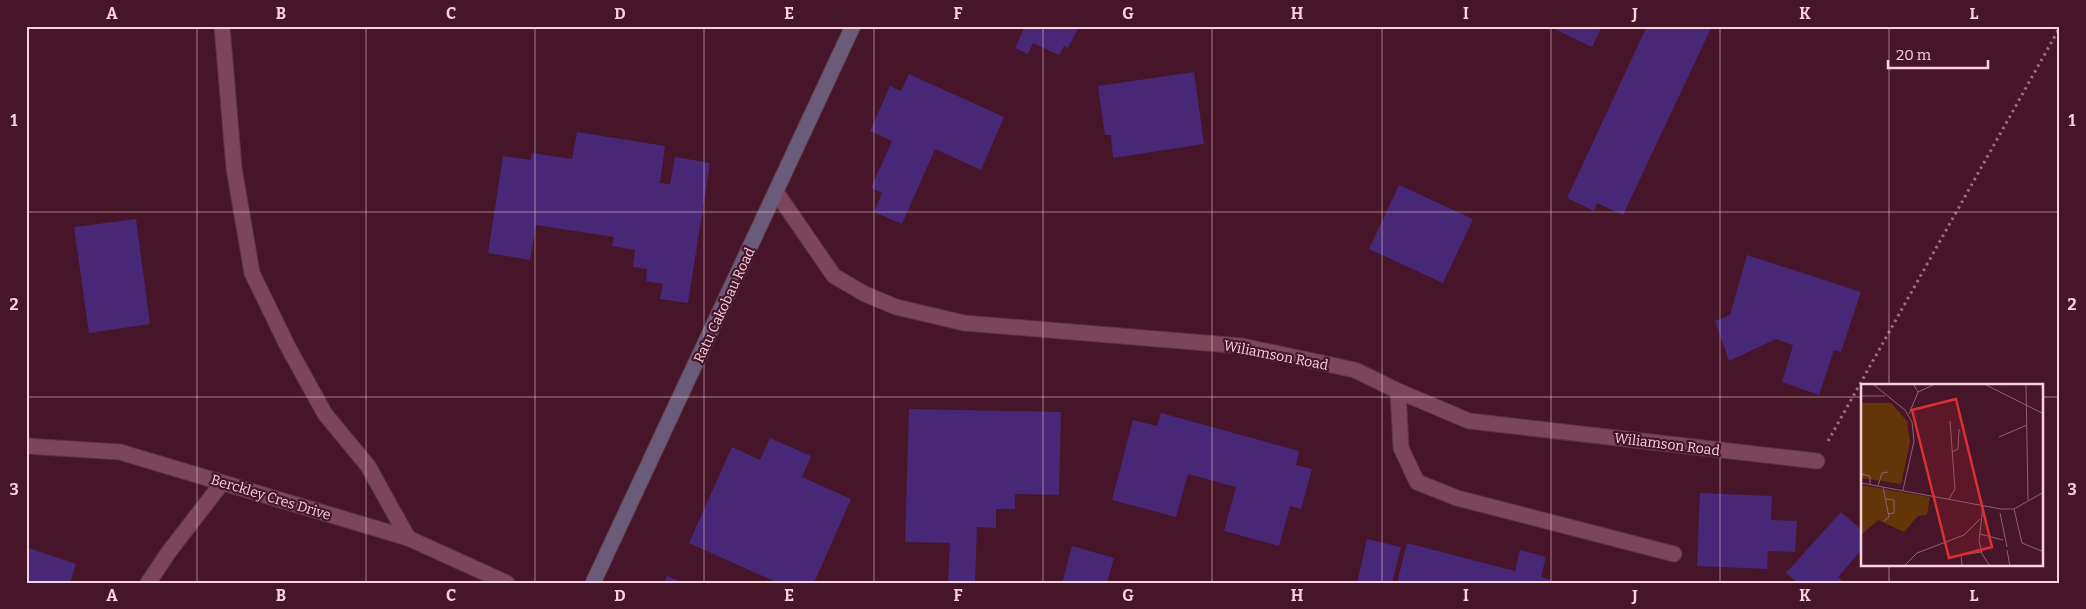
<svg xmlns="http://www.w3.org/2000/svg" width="2086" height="609" font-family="Bitter,serif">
	<rect width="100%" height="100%" fill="#471529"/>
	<path fill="#472776" d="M1025 26H1079L1068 48 1064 46 1059 55 1033 43 1028 54 1015 48Z
		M1548 26H1602L1592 47Z
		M1647 26H1712L1623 215 1597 203 1594 211 1567 198Z
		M1194 72 1204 144 1113 158 1111 135H1105L1098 86Z
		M909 74 1004 117 981 170 935 149 902 224 874 212 882 193 871 188 892 141 870 131 890 86 901 91Z
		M577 132 665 146 660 183 670 184 675 157 710 163 688 303 660 299 663 284 646 281 647 269 633 267 635 250 612 246 614 237 536 225 530 260 488 253 503 156 531 160 532 153 572 159Z
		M1399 185 1473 219 1443 283 1369 249Z
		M136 219 150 324 89 333 74 227Z
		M1747 255 1861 292 1841 352 1834 350 1819 395 1782 382 1793 345 1776 339 1729 361 1715 321 1730 315Z
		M909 409 1061 412 1059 495 1015 494V509H996V528L977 527 975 583H948L950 543 905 542Z
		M1161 413 1299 451 1296 465 1312 469 1301 509 1290 506 1279 546 1224 531 1236 487 1188 474 1176 517 1112 500 1133 420 1157 426Z
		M770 438 811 456 802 477 851 499 814 583H778L689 543 732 447 760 460Z
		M1700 493 1772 496 1771 520 1797 521 1795 552 1768 551 1767 569 1697 566Z
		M1841 512 1862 530V549L1838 577 1845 583H1798L1786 573Z
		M1367 539 1401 547 1392 583H1357Z
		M1407 543 1515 571 1520 550 1546 557 1541 577 1560 583H1397Z
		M1072 546 1114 558 1107 583H1062Z
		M26 547 76 564 70 583H26Z
		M667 576 684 583H664Z"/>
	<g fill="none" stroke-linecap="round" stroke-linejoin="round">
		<g stroke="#5c3343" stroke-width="17">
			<path id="service" d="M222 26 234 168 252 273 288 347 325 414 368 466 408 538
				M776 192 834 276 865 294 896 307 964 323 1242 346 1355 370 1398 391 1469 421 1817 461
				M1398 391 1401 448 1417 482 1457 498 1674 554"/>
		</g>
		<g stroke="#5c3343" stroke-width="17">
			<path id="minor" d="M26 446 120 452 408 538 507 583
				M148 583 168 553 222 483"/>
		</g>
		<g stroke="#5c3343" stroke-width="17">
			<path id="secondary" d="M593 583 853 26"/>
		</g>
		<path stroke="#9a707f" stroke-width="3" stroke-dasharray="2.5 4" stroke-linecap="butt" d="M1828 441 2060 27"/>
		<use href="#service" stroke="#7d4559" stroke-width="15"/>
		<use href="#minor" stroke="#7d4559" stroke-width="15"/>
		<use href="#secondary" stroke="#6a5c79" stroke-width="15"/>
	</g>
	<path fill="none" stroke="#f6d3dd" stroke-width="1" stroke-opacity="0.55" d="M197 26V583M366 26V583M535 26V583M704 26V583M874 26V583M1043 26V583M1212 26V583M1382 26V583M1551 26V583M1720 26V583M1889 26V385M26 212H2060M26 397H1862M2042 397H2060M1889 565V583"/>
	<g text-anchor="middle" stroke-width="4.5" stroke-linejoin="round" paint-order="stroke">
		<g font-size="14" fill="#f6d3dd" stroke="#471529">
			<text transform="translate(724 305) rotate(-65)" y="5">Ratu Cakobau Road</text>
			<text transform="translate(1276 355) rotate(11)" y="5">Wiliamson Road</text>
			<text transform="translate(1667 444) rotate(7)" y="5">Wiliamson Road</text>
			<text transform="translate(271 497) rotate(17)" y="5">Berckley Cres Drive</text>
		</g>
	</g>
	<g transform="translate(1861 384)">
		<rect width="182" height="182" fill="#471529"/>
		<path d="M0 19H30L46 37 49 58 40 100 0 94ZM0 101 69 113 66 131 57 132 43 148 17 136 0 151Z" fill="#633509"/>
		<path fill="none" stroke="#8d6171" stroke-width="1" d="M13 1 44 26 51 38 53 57 42 106M125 1 183 30M165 1 167 116M57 8 72 1M0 12H24M48 30 57 8 53 1M138 53 166 41M91 68 97 65 98 45M0 90 9 92V100M0 99 140 125H153L183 108M17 102 21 89 27 88M22 103 28 133 23 137M25 115 33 116V129L27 130M88 115 94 105 89 37M122 122 118 157 121 170 129 182M153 125 161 159 183 168M139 129 146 163M119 150 142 156M146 166 149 182M43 182 56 169 103 151 119 135M101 182 100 171 120 168"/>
		<path fill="#d83131" fill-opacity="0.15" stroke="#d83131" stroke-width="2.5" d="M95 15 131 163 88 174 51 26Z"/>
		<rect width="182" height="182" fill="none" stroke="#f6d3dd" stroke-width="2.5"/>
	</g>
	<rect width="2086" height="609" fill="none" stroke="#471529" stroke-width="55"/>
	<path d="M1888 60v8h100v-8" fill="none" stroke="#f6d3dd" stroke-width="2.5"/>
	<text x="1896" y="60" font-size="15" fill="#f6d3dd" stroke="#471529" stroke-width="4" paint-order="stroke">20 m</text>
	<rect x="28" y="28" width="2030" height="554" fill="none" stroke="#f6d3dd" stroke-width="2"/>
	<g font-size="16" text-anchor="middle" font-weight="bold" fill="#f6d3dd">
		<text x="112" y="19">A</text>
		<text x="281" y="19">B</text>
		<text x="451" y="19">C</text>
		<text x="620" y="19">D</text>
		<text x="789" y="19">E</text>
		<text x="958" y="19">F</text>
		<text x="1128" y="19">G</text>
		<text x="1297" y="19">H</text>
		<text x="1466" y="19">I</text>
		<text x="1635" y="19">J</text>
		<text x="1805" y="19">K</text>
		<text x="1974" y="19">L</text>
		<text x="14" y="126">1</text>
		<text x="2072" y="126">1</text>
		<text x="14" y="310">2</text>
		<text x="2072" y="310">2</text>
		<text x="14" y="495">3</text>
		<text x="2072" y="495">3</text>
		<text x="112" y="601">A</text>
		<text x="281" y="601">B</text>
		<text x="451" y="601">C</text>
		<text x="620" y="601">D</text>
		<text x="789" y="601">E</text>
		<text x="958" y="601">F</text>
		<text x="1128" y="601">G</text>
		<text x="1297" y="601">H</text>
		<text x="1466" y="601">I</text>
		<text x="1635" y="601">J</text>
		<text x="1805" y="601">K</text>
		<text x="1974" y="601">L</text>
	</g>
</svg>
